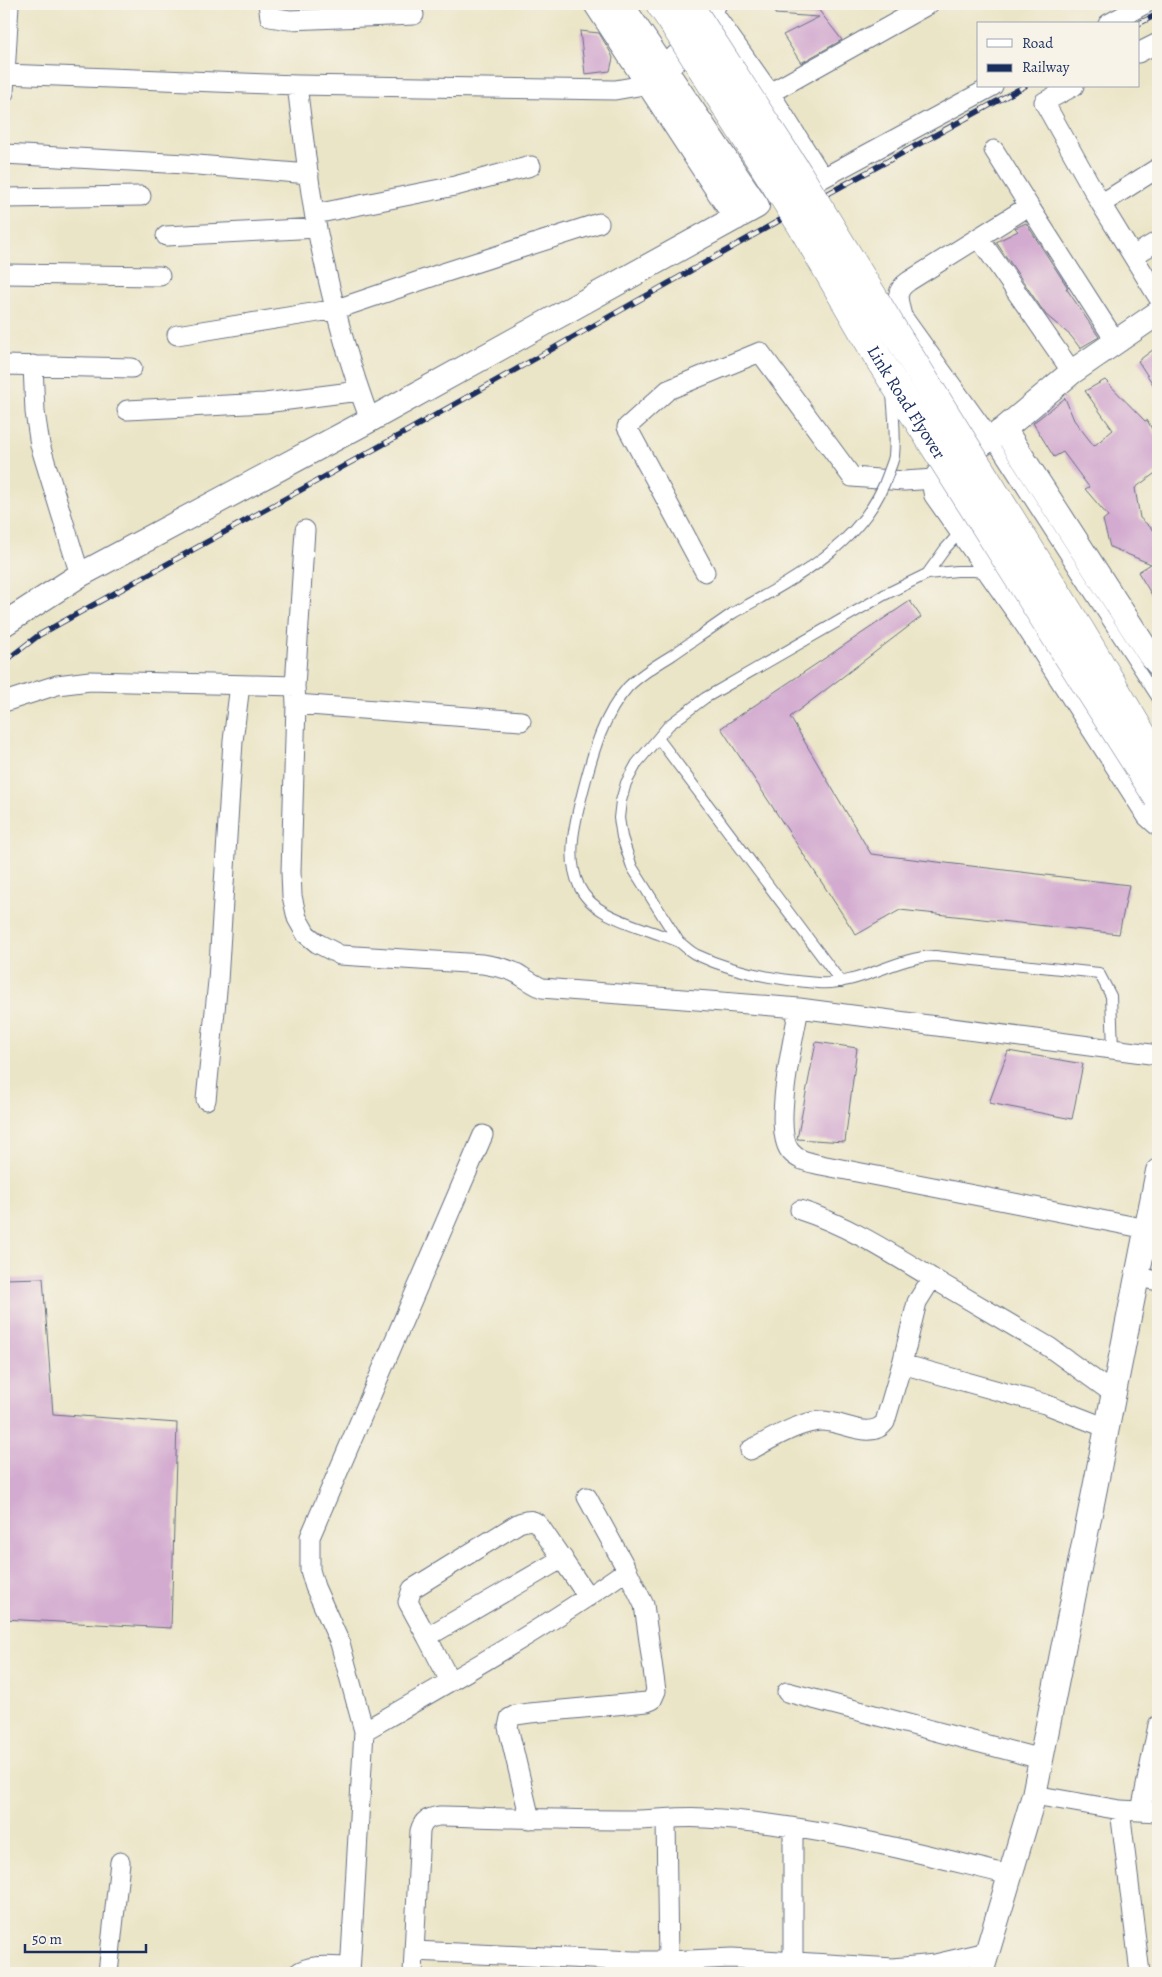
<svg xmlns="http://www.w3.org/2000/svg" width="1162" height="1977" font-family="Alegreya,serif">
	<rect width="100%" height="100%" fill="#f7f3e8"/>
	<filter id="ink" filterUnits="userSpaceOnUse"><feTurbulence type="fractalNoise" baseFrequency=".02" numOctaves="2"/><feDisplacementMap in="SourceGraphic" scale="10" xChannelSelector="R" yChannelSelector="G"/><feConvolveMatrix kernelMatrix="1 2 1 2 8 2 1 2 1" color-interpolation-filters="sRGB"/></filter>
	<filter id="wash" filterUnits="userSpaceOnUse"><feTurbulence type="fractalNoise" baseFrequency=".0096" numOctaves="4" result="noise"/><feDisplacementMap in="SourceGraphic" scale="20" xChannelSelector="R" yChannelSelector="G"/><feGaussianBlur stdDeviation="1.12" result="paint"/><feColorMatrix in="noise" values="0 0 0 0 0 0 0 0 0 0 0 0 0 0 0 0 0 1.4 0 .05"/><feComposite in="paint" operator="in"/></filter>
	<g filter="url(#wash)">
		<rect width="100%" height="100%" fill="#ebe5c7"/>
		<g id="blocks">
			<path fill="#d3aad0" d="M776 4H814L842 40 801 63 783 35 819 17 775 14Z
				M580 31 599 33 611 53 613 58 610 71 585 74Z
				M1026 223 1068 288H1066L1099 337 1080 348 1071 336 1046 315 996 242 1018 231 1015 228Z
				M1158 346V392L1138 361Z
				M1105 380 1145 421 1147 420 1158 440V471L1135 488 1140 518 1158 534V605L1138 572 1151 564 1110 547 1103 520 1108 516 1085 489 1089 487 1063 452 1054 457 1033 423 1065 398 1074 420 1094 446 1113 430 1085 391Z
				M910 601 921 617 790 717 871 854 1129 885 1119 934 900 910 856 935 721 728Z
				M816 1042 857 1048 845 1142 797 1139Z
				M1008 1051 1083 1064 1072 1119 989 1103Z
				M43 1278 53 1414 177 1423 171 1628 4 1619V1279Z"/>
		</g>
	</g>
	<g filter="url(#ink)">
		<use href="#blocks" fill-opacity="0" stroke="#646f83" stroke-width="1"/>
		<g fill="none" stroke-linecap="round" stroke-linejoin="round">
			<g stroke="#646f83" stroke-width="12">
				<path id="service" d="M990 439 1158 699
					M927 574 945 549 962 530
					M733 613C712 628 691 642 671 656 656 665 640 675 628 687 604 714 593 752 584 787 576 818 565 855 579 886 593 916 633 924 661 935 667 937 673 939 679 942 685 946 690 952 697 955 733 972 778 980 818 983 860 986 894 957 935 956L1099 973 1111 996 1113 1049
					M658 738 841 982
					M679 942 632 867 622 837 619 818 621 801 626 783 637 763 669 725 705 698 884 595 927 574 957 571H974L989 573"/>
			</g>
			<g stroke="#646f83" stroke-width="21">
				<path id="minor" d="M268 4 270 17 289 20 414 15
					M707 4 770 93 929 4
					M1108 24 1145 4
					M1138 53 1158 43
					M4 74 297 85 615 90 650 84
					M297 85C303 133 308 181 317 229 330 293 347 359 370 420
					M1074 86 1044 102 1101 204 1158 297
					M4 93 9 4
					M770 93 823 178 993 86
					M4 154 185 164 309 174
					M4 198 141 196
					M1101 204 1158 168
					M1029 206 1116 342
					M315 214 455 186 531 166
					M166 236 317 228
					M979 238 1072 372
					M1133 256 1158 241
					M4 274 160 276
					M177 335 337 309 440 274 599 223
					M4 365 132 368
					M33 365 35 412 40 445 80 575
					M127 410 265 403 359 391
					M990 439 902 316C898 300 894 291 909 281L1029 206 994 150
					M705 572 627 427 668 390 760 352 852 477 904 481 935 479
					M295 686 305 530
					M4 702 57 685 90 681 295 686 296 704 521 721
					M296 704 291 872 292 896 297 918 306 934 317 943 340 955 482 964C494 966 507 968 518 974 526 979 533 984 542 988L799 1008C794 1037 772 1128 790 1151 798 1161 809 1162 821 1165L1147 1229
					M799 1008 1158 1055
					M206 1100 218 981 233 741 240 685
					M800 1210C847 1225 889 1252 932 1278
					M1138 1277 1158 1281
					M1107 1428 1045 1404 902 1364 917 1302 932 1278 1049 1347 1114 1394
					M750 1450C770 1440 800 1421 822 1421 842 1421 871 1441 885 1422L902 1364
					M427 1637 408 1602 412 1589 519 1523C529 1520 534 1518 541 1528L588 1597
					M450 1681 427 1637 563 1558
					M787 1692 1041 1759
					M364 1731C453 1680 543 1629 627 1570
					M1034 1795 1120 1810 1158 1812
					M1120 1810 1140 1973
					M1141 1811 1158 1725
					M530 1819 508 1727 510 1718 516 1715 530 1713 647 1702 652 1700 656 1691 644 1605 627 1570 587 1497
					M666 1819 668 1961
					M793 1828V1972
					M414 1951 634 1961H668L732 1958 893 1968 935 1964 987 1952
					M108 1973 120 1862
					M298 1973C310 1963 335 1967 350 1967
					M350 1973 364 1731 340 1643 315 1587 310 1570V1537L483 1135
					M413 1973 420 1831C423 1820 428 1818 439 1816 504 1818 568 1820 633 1820 657 1820 681 1816 705 1818 808 1823 910 1851 1010 1875"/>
			</g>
			<g stroke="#646f83" stroke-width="26">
				<path id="tertiary" d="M596 4 736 218
					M654 80 703 31 714 4
					M1158 313 1072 372 1004 429 939 474C934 481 934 486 936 494L1027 624 1149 815 1158 823
					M1004 429 1150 655 1158 664
					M4 624 80 575 370 420 757 206 621 4
					M981 1973 1034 1795 1158 1171"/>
			</g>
			<g stroke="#646f83" stroke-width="29">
				<path id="primary" d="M660 4 671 20"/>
			</g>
			<use href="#service" stroke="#fff" stroke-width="10"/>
			<use href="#minor" stroke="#fff" stroke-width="19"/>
			<use href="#tertiary" stroke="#fff" stroke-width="24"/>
			<use href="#primary" stroke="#fff" stroke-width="28"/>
			<g stroke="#1b2f5e" stroke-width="5.5">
				<path id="rail" d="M1138 24 1158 14
					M4 662 39 635 409 430 798 210 1025 86"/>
			</g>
			<use href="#rail" stroke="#f7f3e8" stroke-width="4" stroke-dasharray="11" stroke-linecap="butt"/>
			<g stroke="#646f83" stroke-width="12" stroke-linecap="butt">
				<path id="service-bridge" d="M733 613C793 580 865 543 888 474 890 468 893 462 894 456 896 436 894 415 892 395"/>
			</g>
			<g stroke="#646f83" stroke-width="29" stroke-linecap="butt">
				<g id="primary-bridge">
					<path d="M689 5 798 173 893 329 1082 633 1158 761"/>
					<path id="s1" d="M671 20 801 225 880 361 1158 798"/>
				</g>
			</g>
			<use href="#service-bridge" stroke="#fff" stroke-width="10"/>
			<use href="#primary-bridge" stroke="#fff" stroke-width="28"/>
		</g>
	</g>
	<g text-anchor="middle" stroke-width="5" stroke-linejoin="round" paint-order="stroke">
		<g font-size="18" fill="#1b2f5e" stroke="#f7f3e8">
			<text dy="6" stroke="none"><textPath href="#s1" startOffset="449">Link Road Flyover</textPath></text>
		</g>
	</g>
	<rect width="1162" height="1977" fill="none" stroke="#f7f3e8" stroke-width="20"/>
	<rect x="977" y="22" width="162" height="65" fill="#f7f3e8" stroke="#9fa5b1"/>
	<rect x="987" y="39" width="25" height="8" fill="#ffffff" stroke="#9fa5b1"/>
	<text x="1022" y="48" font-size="15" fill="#1b2f5e">Road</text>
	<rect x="987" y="64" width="25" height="8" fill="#1b2f5e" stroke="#9fa5b1"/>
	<text x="1022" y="72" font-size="15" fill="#1b2f5e">Railway</text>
	<path d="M25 1944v8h121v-8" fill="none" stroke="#1b2f5e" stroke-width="2.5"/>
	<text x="32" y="1944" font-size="15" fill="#1b2f5e" stroke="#f7f3e8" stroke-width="4" paint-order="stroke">50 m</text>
</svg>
